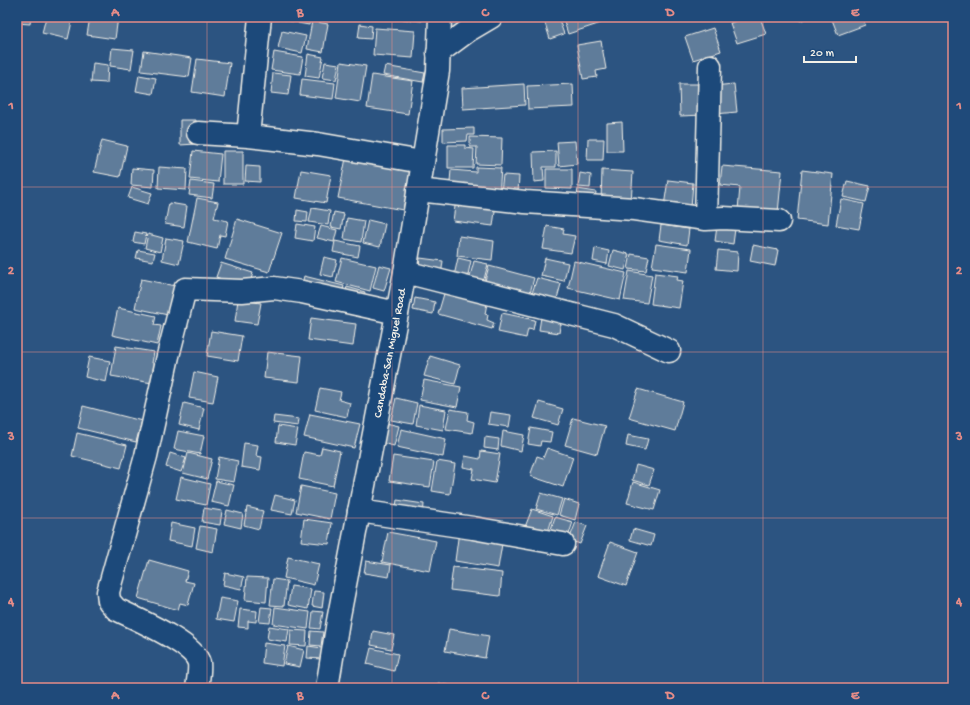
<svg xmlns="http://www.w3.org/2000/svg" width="970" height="705" font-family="'Gochi Hand',sans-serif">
	<rect width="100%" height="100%" fill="#2c5481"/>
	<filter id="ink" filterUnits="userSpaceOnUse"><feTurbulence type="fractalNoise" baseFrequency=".025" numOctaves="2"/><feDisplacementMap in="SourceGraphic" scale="8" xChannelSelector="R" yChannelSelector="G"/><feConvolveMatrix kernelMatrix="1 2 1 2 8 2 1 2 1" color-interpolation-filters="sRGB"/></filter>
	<g filter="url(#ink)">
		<path fill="#496b90" stroke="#9eaebc" d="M451 17H487L451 37Z"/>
		<path fill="#5e7b9a" stroke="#f4f1e8" d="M17 17H31L30 24 17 23Z
			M46 17H73L68 39 42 33Z
			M90 17H118L115 39 87 35Z
			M274 17H295L294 22Z
			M299 17H325L324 21 310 18 309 25 298 23Z
			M400 17H423L422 21 400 19Z
			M553 17H558L564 34 550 39 544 20Z
			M565 17H599L601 23 568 34 563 18Z
			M748 17H760L766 34 737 43 730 23Z
			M798 17H810L800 21Z
			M831 17H863L865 25 838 35Z
			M312 21 328 24 323 52 307 49Z
			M360 24 372 26 371 39 358 38Z
			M375 28 415 31 413 58 373 55Z
			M713 28 721 51 693 60 685 37Z
			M282 31 306 36 302 53 278 48Z
			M601 41 606 69 596 71 597 77 583 79 577 45Z
			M112 48 134 50 131 69 110 66Z
			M144 51 192 58 189 77 141 71Z
			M274 52 303 57 300 74 271 70Z
			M308 54 323 57 319 78 305 76Z
			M197 59 230 63 225 97 192 92Z
			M325 62 339 64 336 80 322 78Z
			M341 62 366 66 360 102 336 98Z
			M93 63 108 65 107 83 91 82Z
			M385 66 425 73 423 82 383 75Z
			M273 73 291 75 288 95 271 93Z
			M139 75 156 78 153 94 136 91Z
			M372 75 413 81 408 114 367 108Z
			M302 79 335 83 333 99 300 95Z
			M524 84 525 105 463 109 462 88Z
			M573 84 574 107 528 109 527 86Z
			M679 84H703L704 115 680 116Z
			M734 84 737 112 715 114 713 86Z
			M180 120H196V144L180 145Z
			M622 122 623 151H607V123Z
			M474 128V135H468L467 141 443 142V129Z
			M470 137 502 138 501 165 476 164 477 147H470Z
			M588 139H604L603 160H587Z
			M102 140 127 146 120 177 94 172Z
			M575 141 577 164 559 166 557 142Z
			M448 145H465V148L474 149 473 168H448Z
			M193 151 221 154 218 182 190 179Z
			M223 151H243V184H223Z
			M556 151V167H543L544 181 534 182 533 152Z
			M347 153 412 166 403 210 338 198Z
			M246 166 260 167V182L245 181Z
			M722 166 782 171 778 213 738 210 740 187 720 185Z
			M159 167 187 169 186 190 158 188Z
			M476 167 501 168 499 196 449 193 451 170 476 172Z
			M132 168 154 170 153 187 131 185Z
			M546 169H572V189L546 188Z
			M301 170 331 175 326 203 296 198Z
			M602 170 633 172 631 203 601 201Z
			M802 170 833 174 828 224 797 220Z
			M580 173 591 175 590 188 578 187Z
			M503 175 519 176 518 193 501 192Z
			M668 180 693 183 691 208 664 206Z
			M191 181 214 184 212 198 189 195Z
			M847 181 870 186 866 202 843 197Z
			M132 187 152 193 148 204 128 198Z
			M578 189 596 192 594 205 576 202Z
			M197 198 218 202 214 218 228 221 225 236 220 235 217 249 188 242Z
			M456 199 496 204 493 226 453 221Z
			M841 199 864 204 859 229 836 225Z
			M169 203 187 206 184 227 165 224Z
			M312 208 330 211 328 225 309 222Z
			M297 210 308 212 307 222 296 221Z
			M334 212 344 214 341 229 331 227Z
			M347 218 364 221 361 242 344 239Z
			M237 219 282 233 269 272 225 259Z
			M368 220 385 224 380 247 363 243Z
			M297 224 315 227 313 241 295 238Z
			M661 225 689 229 687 245 659 240Z
			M321 226 337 230 334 242 317 238Z
			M547 226 564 229 563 234 575 236 571 253 543 249Z
			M717 226 735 229 733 244 715 241Z
			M135 232 146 234 144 244 133 242Z
			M148 234 163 238 160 252 145 248Z
			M459 236 494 241 492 260 457 256Z
			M166 238 184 241 179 264 162 260Z
			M335 241 360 246 358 257 333 252Z
			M656 244 691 249 688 272 652 267Z
			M753 245 778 250 775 266 750 261Z
			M595 248 609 251 607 264 593 261Z
			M138 250 155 253 153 261 136 258Z
			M613 250 629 254 625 270 609 266Z
			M718 250 738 252 737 271 716 269Z
			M631 254 649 257 646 271 628 269Z
			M324 257 337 260 333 277 320 274Z
			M342 258 376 266 370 291 336 282Z
			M420 258 443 261 441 276 418 273Z
			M458 258 471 261 467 279 454 276Z
			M545 258 568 263 564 281 541 276Z
			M474 261 488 264 482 287 468 284Z
			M574 261 626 273 620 300 568 288Z
			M221 263 253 273 248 288 216 277Z
			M379 265 391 268 384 291 373 288Z
			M489 266 534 278 528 300 483 288Z
			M629 271 652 275 647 303 624 300Z
			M655 273 678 276 677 280 683 281 679 308 651 304Z
			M304 276 344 286 341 299 301 288Z
			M537 278 561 284 555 306 530 299Z
			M141 279 180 287 168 315 135 308Z
			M347 287 365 292 362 302 344 297Z
			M446 287 487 303 485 314 488 315 487 320 494 323 492 329 438 314Z
			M415 298 435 302 433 314 413 310Z
			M238 300 261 303 257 324 235 321Z
			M118 308 156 316 154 325 161 326 157 345 112 335Z
			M542 311 562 314 559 333 539 330Z
			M502 313 535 320 533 330 528 329 526 338 498 332Z
			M311 318 356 324 353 346 308 340Z
			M211 331 242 336 238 361 207 356Z
			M116 346 154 352 152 363 161 365 158 384 111 376Z
			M267 352 302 356 299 382 264 378Z
			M430 356 460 365 455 384 424 376Z
			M89 357 110 361 106 382 85 377Z
			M194 372 218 377 213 402 189 398Z
			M424 380 461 387 457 407 420 400Z
			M320 388 341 392 339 400 350 403 347 417 315 410Z
			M638 389 683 402 675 431 629 418Z
			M396 398 417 403 413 424 391 420Z
			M539 402 563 409 558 425 534 418Z
			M184 403 204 408 199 430 179 425Z
			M419 405 446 410 443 430 416 425Z
			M83 406 142 421 136 442 78 428Z
			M450 409 468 412 467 420 474 422 472 433 446 429Z
			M490 412 511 415 509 427 488 424Z
			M310 414 360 424 354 448 304 437Z
			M274 416 299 419 298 426 273 423Z
			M573 418 605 426 597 454 565 445Z
			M386 423 399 426 394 446 381 443Z
			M278 426 298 429 295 445 276 442Z
			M531 428 552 432 550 442 541 441 540 446 528 444Z
			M401 429 446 439 443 457 397 447Z
			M178 431 204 436 200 454 174 449Z
			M503 431 524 435 521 451 501 446Z
			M77 433 127 445 121 468 72 456Z
			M628 435 648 439 645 450 626 446Z
			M485 437 499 439 498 450 484 448Z
			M244 443 258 445 256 456 262 457 260 470 241 467Z
			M322 447 340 451 333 486 299 479 304 452 320 455Z
			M547 448 573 457 563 487 530 476 537 456 543 458Z
			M481 451 500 454 495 483 472 479 474 469 463 467 465 456 480 459Z
			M170 453 186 458 181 472 166 467Z
			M188 453 212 459 207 479 183 473Z
			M393 456 434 462 430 487 389 481Z
			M219 457 238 461 234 482 215 479Z
			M437 461 455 464 450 494 432 491Z
			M636 465 654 470 649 485 632 480Z
			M181 477 210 484 206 505 176 499Z
			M216 481 234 485 229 506 211 502Z
			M633 482 660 490 654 510 627 503Z
			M301 486 335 493 330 519 296 512Z
			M541 493 562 499 557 515 536 509Z
			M275 495 295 500 292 514 271 510Z
			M564 499 579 504 575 520 559 515Z
			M397 500 424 504 423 517 395 513Z
			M247 507 263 511 259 529 244 525Z
			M204 508 222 511 220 525 202 522Z
			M532 509 553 516 547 535 525 527Z
			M227 510 243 514 241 528 224 524Z
			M555 517 573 522 567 540 549 535Z
			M304 519 332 523 329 544 301 541Z
			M576 522 587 526 580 544 569 540Z
			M171 523 195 528 192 546 168 541Z
			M200 526 217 529 213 552 196 548Z
			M633 529 654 535 651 546 630 540Z
			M459 531 503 538 498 568 455 561Z
			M388 532 436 541 430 571 382 562Z
			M610 542 638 552 626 586 598 576Z
			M288 557 319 564 314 585 284 578Z
			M149 560 188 571 185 581 194 583 188 605 180 603 178 610 138 598Z
			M366 561 391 565 389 577 364 573Z
			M453 567 502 573 500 596 450 590Z
			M225 573 244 577 241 589 223 585Z
			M247 577 268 578 266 602 245 600Z
			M273 579 287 581 284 606 270 605Z
			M291 586 311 589 308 609 288 605Z
			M314 591 324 592 322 608 312 606Z
			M220 598 238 601 234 622 216 619Z
			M261 607 272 608 270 623 259 622Z
			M275 607 310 612 308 629 273 624Z
			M240 609 257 611 256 622 248 621V628L238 627Z
			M313 611 323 612 320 629 311 628Z
			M269 626 289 629 287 642 267 639Z
			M449 629 489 636 485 658 445 651Z
			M291 630 307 631 306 646 290 645Z
			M311 631 323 632 321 646 310 645Z
			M373 631 394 635 391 649 371 645Z
			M264 643 285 646 282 666 262 663Z
			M288 646 304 650 300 667 284 664Z
			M308 646 322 648 321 659 307 658Z
			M371 648 398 654 394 671 367 664Z
			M438 683 461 688H437Z"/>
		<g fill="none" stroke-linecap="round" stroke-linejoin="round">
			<g stroke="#f4f1e8" stroke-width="25">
				<path id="minor" d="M438 53 469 30 491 17
					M198 133 248 136 318 144 422 162
					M248 136 260 17
					M418 190 525 202 634 209 706 219 723 218 779 221
					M706 219 710 66
					M405 272 614 325 669 351
					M359 511 473 528 563 544
					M197 688C198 681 200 670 199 663 194 643 134 618 116 609L109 601 108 592 146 456 168 356 185 289 242 291 274 288 302 292 397 313"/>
			</g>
			<g stroke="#f4f1e8" stroke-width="25">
				<path id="major" d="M327 688 338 621 405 272 438 71 440 17"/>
			</g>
			<use href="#minor" stroke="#1f4a7a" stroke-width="22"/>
			<use href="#major" stroke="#1f4a7a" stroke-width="22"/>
		</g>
	</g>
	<path fill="none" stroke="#e58c88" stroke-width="1" stroke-opacity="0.55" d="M207 17V688M392 17V688M578 17V688M763 17V688M17 187H953M17 352H953M17 518H953"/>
	<g text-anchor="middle" stroke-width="3" stroke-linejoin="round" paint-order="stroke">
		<g font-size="12" fill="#f4f1e8" stroke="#1f4a7a">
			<text transform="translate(389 353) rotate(-79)" y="4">Candaba-San Miguel Road</text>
		</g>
	</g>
	<rect width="970" height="705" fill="none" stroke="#1f4a7a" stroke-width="44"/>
	<path d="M804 56v6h52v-6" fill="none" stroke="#f4f1e8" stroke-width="2"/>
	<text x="810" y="56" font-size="12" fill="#f4f1e8" stroke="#1f4a7a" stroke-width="3" paint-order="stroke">20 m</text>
	<rect x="22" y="22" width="926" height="661" fill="none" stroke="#e58c88" stroke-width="1.5"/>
	<g font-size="13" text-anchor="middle" font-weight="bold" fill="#e58c88">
		<text x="115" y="16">A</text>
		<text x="300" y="16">B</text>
		<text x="485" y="16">C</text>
		<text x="670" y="16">D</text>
		<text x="855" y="16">E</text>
		<text x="11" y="109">1</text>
		<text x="959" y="109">1</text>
		<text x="11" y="274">2</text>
		<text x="959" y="274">2</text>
		<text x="11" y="440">3</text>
		<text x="959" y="440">3</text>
		<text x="11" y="605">4</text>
		<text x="959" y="605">4</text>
		<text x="115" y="699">A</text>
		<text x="300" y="699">B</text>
		<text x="485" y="699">C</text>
		<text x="670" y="699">D</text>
		<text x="855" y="699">E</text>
	</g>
</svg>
